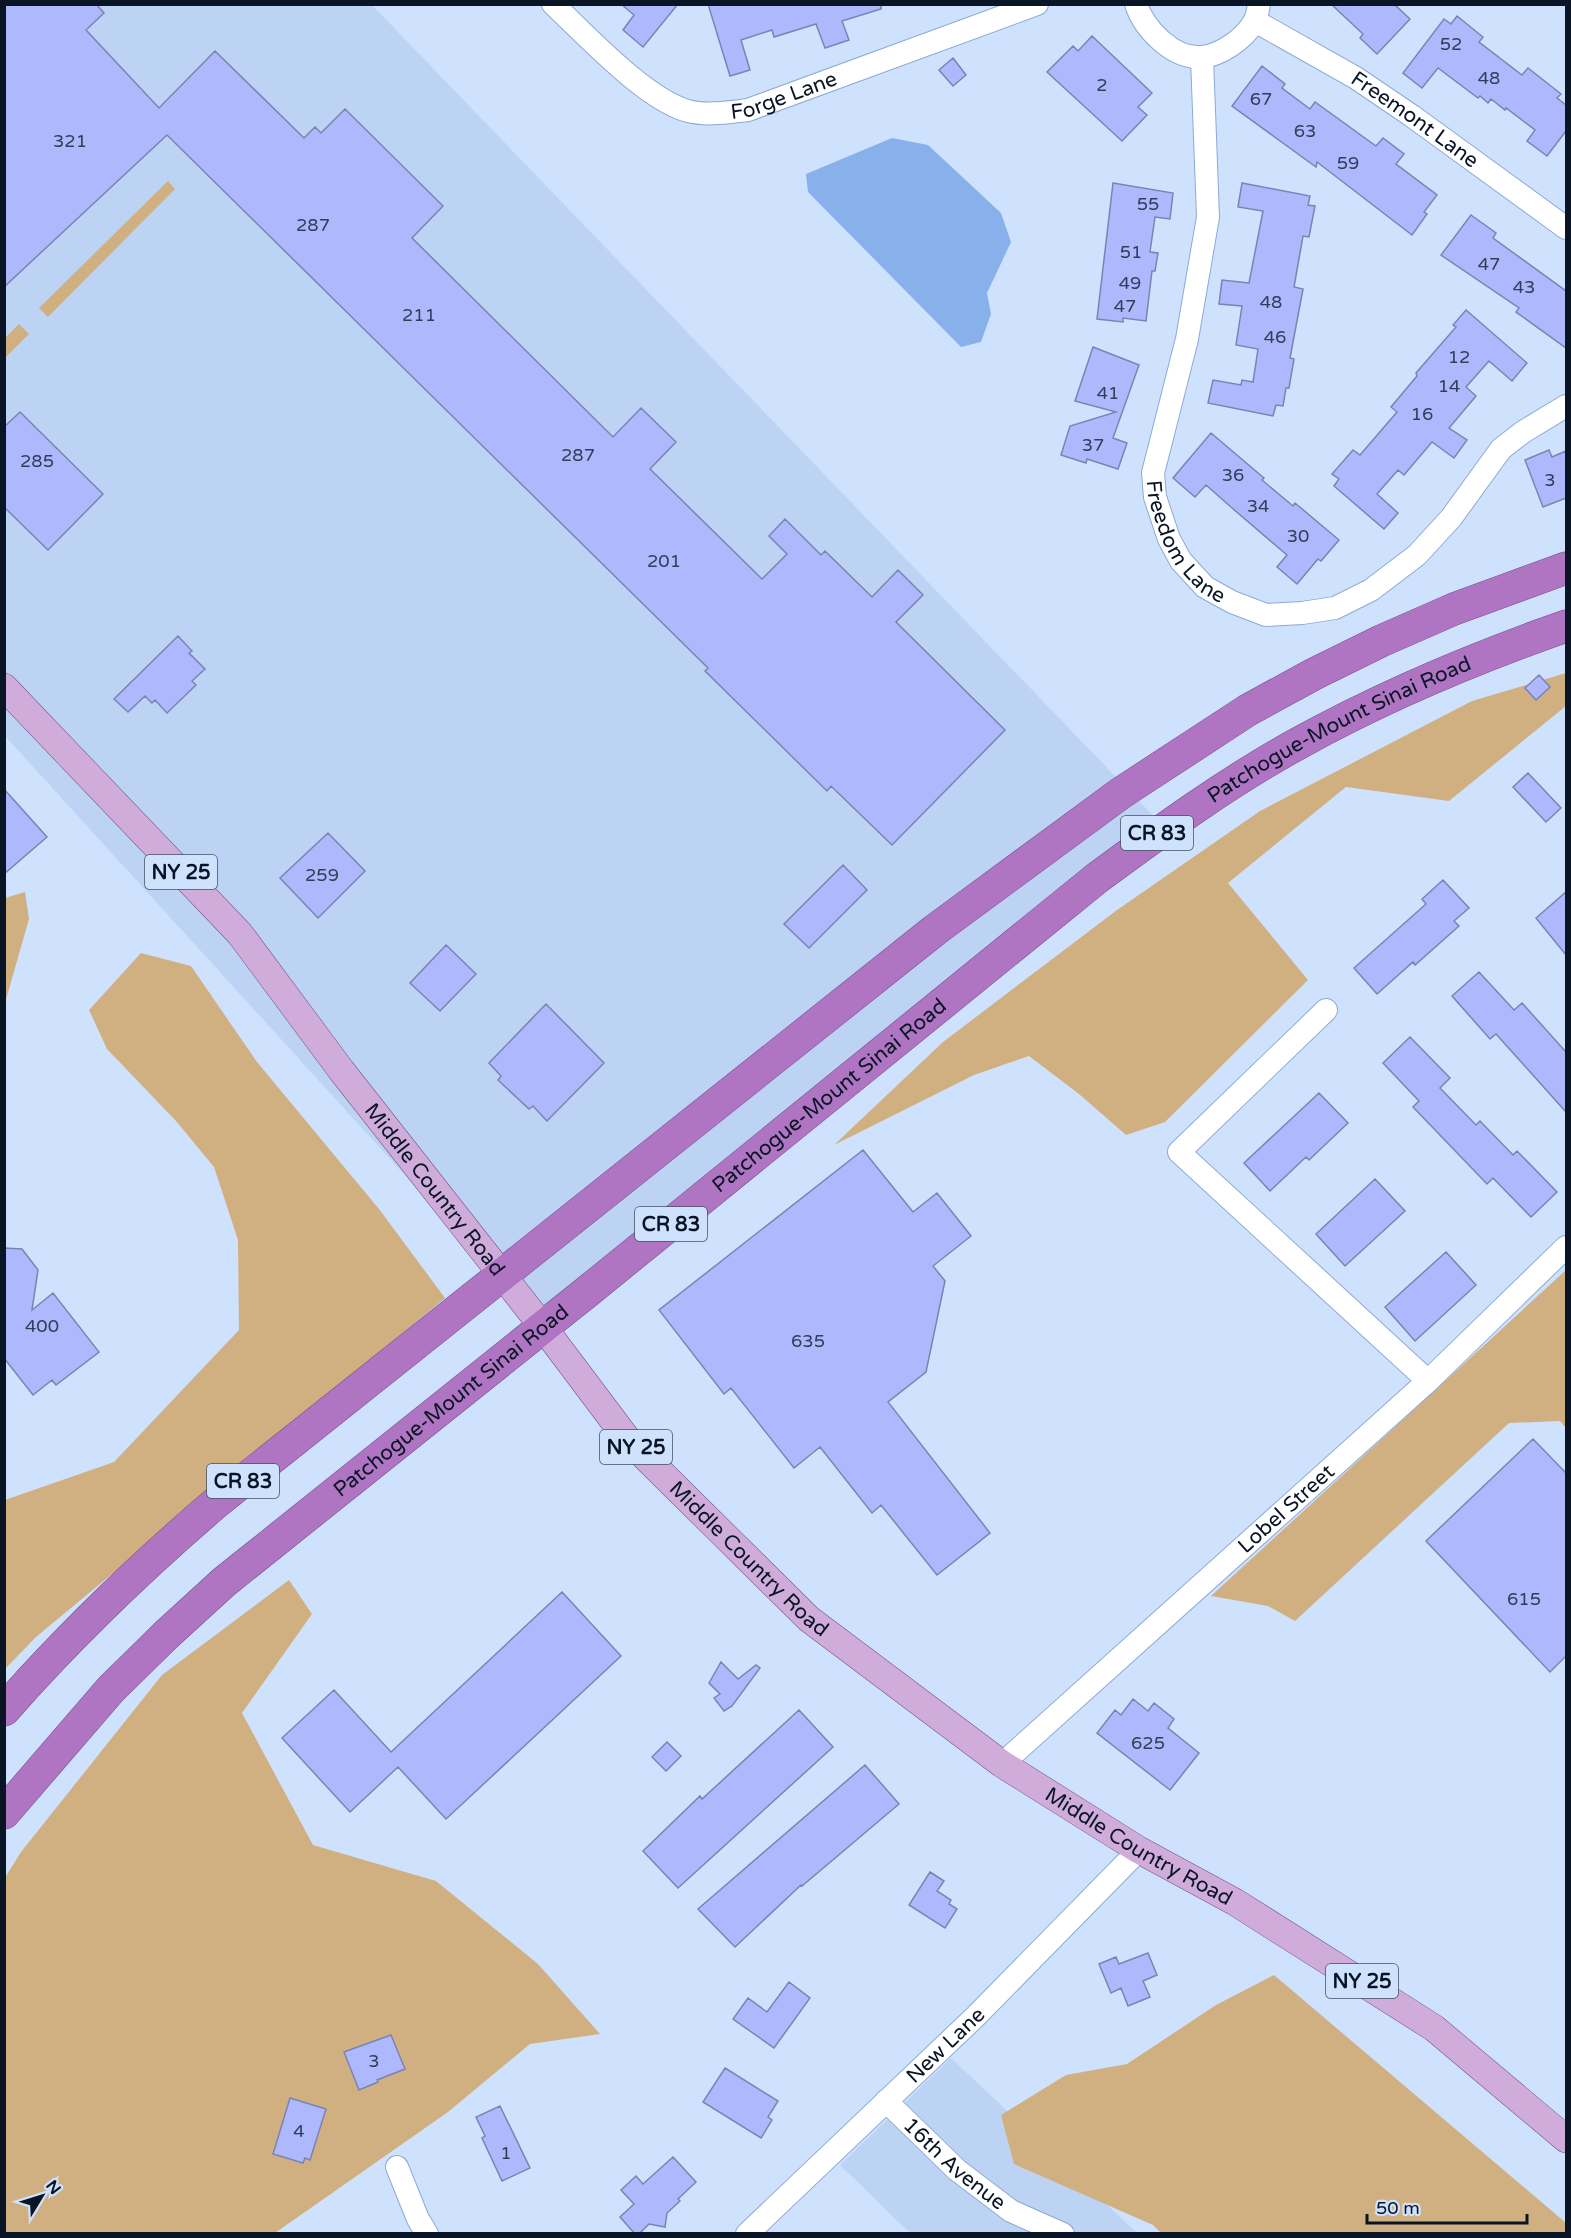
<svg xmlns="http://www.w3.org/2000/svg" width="1571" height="2238" font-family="'Varela Round',sans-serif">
	<rect width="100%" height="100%" fill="#cee2fe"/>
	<path fill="#bdd3f3" d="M5 5H372L1165 828 543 1327 5 736Z
		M951 2058 1137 2233H910L840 2165Z"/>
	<path fill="#d0b081" d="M168 181 175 189 48 317 39 308Z
		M19 324 29 334 5 358V338Z
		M1566 673V706L1449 801 1346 787 1228 883 1308 980 1165 1122 1126 1135 1079 1094 1029 1056 974 1075 834 1145 943 1042 1117 910 1260 811 1472 701Z
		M25 892 29 919 5 1003V898Z
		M141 953 191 966 257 1062 379 1209 445 1298 36 1637 5 1669V1500L114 1462 239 1330 238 1240 214 1167 176 1121 107 1049 89 1010Z
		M1566 1270V1428L1560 1421 1509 1423 1295 1621 1268 1606 1211 1596Z
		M289 1580 312 1614 242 1713 313 1845 436 1881 538 1964 600 2034 530 2044 448 2112 275 2233H5L4 1879 21 1852 162 1675Z
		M1274 1975 1566 2223V2233H1161L1153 2225 1014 2164 1001 2115 1066 2075 1127 2064 1216 2005Z"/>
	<path fill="#88b1ec" d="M892 138 928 145 1001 213 1011 242 987 293 991 314 981 342 961 347 808 192 806 174Z"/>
	<path fill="#aeb8fc" stroke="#7b83b3" stroke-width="1.5" d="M4 4H96L104 13 86 30 159 108 215 51 304 138 315 127 321 133 345 109 443 206 412 238 613 437 641 408 676 442 650 469 762 579 787 554 769 536 785 519 821 555 825 551 872 597 898 570 923 595 896 622 1005 730 892 845 831 786 827 791 705 671 708 668 167 135 4 287Z
		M621 4H678L643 47 623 30 634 15Z
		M708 4H881V9L842 21 849 40 825 48 816 24 774 37 772 30 741 40 750 70 730 76Z
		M1331 4H1394L1410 19 1377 54 1360 38 1363 34Z
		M1457 16 1483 37 1479 42 1522 75 1528 68 1561 94 1557 98 1566 105V131L1547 156 1527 141 1535 130 1506 108 1505 110 1491 99 1488 103 1480 96 1478 98 1438 68 1422 88 1403 73 1444 19 1451 24Z
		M1092 36 1152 93 1138 107 1147 115 1122 141 1047 72 1073 46 1078 51Z
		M953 58 966 75 953 86 939 70Z
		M1262 66 1285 84 1282 88 1310 109 1315 102 1376 146 1383 138 1404 154 1396 164 1437 195 1424 212 1427 214 1412 235 1317 162 1316 167 1232 106Z
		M1113 183 1173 193 1170 219 1155 217 1150 252 1158 253 1155 271H1152L1146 321 1123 318V322L1097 319Z
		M1242 183 1310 196 1308 205 1315 206 1309 237 1303 236 1294 287 1303 289 1290 358 1294 359 1289 388H1286L1283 406 1276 405 1273 416 1208 403 1213 380 1241 385 1242 380 1253 382 1258 349 1236 345 1242 306 1219 304 1222 280 1249 283 1263 211 1238 207Z
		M1471 215 1496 233 1493 238 1566 291V348L1516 312 1519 308 1441 255Z
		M1466 310 1527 363 1512 381 1489 361 1466 387 1476 396 1449 428 1467 440 1454 458 1432 442 1404 475 1398 470 1377 494 1398 513 1384 529 1334 486 1339 479 1332 474 1353 450 1360 455 1397 412 1391 407 1417 376 1416 373 1456 327 1453 325Z
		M1093 347 1139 365 1113 438 1127 443 1118 469 1087 459 1086 463 1061 455 1070 426 1116 412 1075 401Z
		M20 412 103 494 48 550 4 507V427Z
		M1211 433 1264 478 1262 480 1293 506 1295 503 1339 540 1321 561 1318 559 1297 584 1277 567 1287 555 1232 508 1206 485 1195 497 1173 478Z
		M1549 450 1552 457 1566 451V498L1543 507 1525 460Z
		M178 636 192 651 189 653 205 669 192 681 196 685 167 713 155 700 152 703 145 696 128 712 114 699Z
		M1539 675 1550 687 1536 700 1525 688Z
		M1528 773 1561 808 1546 822 1513 787Z
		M4 789 47 837 4 874Z
		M328 833 365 871 318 918 280 878Z
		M843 865 867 890 809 948 784 924Z
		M1443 880 1469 908 1454 921 1459 926 1415 965 1413 962 1377 994 1354 968 1426 904 1422 899Z
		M1566 892V955L1536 918Z
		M446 945 476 974 440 1011 410 983Z
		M1479 972 1514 1010 1522 1003 1566 1052V1112L1496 1034 1490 1039 1452 996Z
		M546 1004 604 1063 547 1121 533 1106 529 1109 498 1080 501 1076 489 1063Z
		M1410 1037 1450 1078 1440 1088 1476 1125 1480 1121 1513 1155 1517 1151 1557 1192 1531 1217 1493 1178 1487 1184 1413 1107 1419 1101 1383 1063Z
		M1319 1093 1348 1123 1309 1160 1306 1157 1270 1191 1244 1163Z
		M863 1150 913 1212 937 1193 971 1236 933 1266 945 1281 926 1372 888 1402 990 1533 937 1575 881 1505 872 1513 820 1447 794 1468 731 1388 724 1394 659 1310Z
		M1375 1179 1405 1211 1345 1266 1316 1234Z
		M4 1248 22 1249 38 1270 32 1310 53 1293 99 1352 56 1385 52 1380 33 1395 4 1358Z
		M1446 1252 1476 1285 1415 1341 1385 1307Z
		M1533 1439 1566 1473V1656L1550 1672 1426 1541Z
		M562 1592 621 1656 446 1819 398 1767 350 1812 282 1738 334 1690 391 1752Z
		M721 1662 738 1679 756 1665 760 1668 732 1706 724 1711 714 1698 720 1694 709 1683Z
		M1133 1699 1148 1711 1154 1703 1174 1719 1168 1728 1199 1753 1170 1790 1097 1733 1115 1710 1121 1715Z
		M799 1710 833 1747 678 1888 643 1851 700 1796 702 1799Z
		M667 1742 681 1756 666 1771 652 1757Z
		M865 1765 899 1804 802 1886 801 1885 735 1947 698 1909Z
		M930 1872 944 1881 937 1891 951 1900 949 1904 957 1909 945 1928 909 1905Z
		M1148 1953 1157 1975 1143 1981 1150 1997 1128 2006 1121 1988 1111 1993 1099 1964 1116 1957 1119 1964Z
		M789 1982 810 1998 774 2048 733 2019 748 1998 767 2012Z
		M391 2035 405 2069 377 2080 378 2082 359 2090 344 2052Z
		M725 2068 778 2101 768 2117 772 2120 761 2138 703 2102Z
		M290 2098 326 2109 310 2160 305 2158 303 2163 273 2154Z
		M500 2106 530 2168 502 2181 482 2138 485 2136 476 2117Z
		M673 2157 696 2182 678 2199 680 2201 667 2213 665 2227 649 2224 639 2234H635L620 2217 634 2204 621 2190 636 2176 643 2184Z"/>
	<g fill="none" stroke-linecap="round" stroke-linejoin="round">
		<g stroke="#8caad6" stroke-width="24">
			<g id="minor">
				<path id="s1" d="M553 4C587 36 645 99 688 111 707 116 729 112 748 110L1037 4"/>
				<path d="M1136 4C1144 29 1173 59 1201 57 1220 56 1244 39 1254 22 1257 17 1258 10 1259 4"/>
				<path id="s2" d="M1255 21 1356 78 1412 116 1566 228"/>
				<path id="s3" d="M1202 58 1208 217 1187 339 1153 473 1155 497 1169 539 1181 561 1205 587 1232 602 1266 615 1302 613 1335 608 1371 590 1417 555 1451 518 1501 449 1523 432 1566 406"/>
				<path d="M1326 1010 1179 1152 1428 1381"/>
				<path id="s4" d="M1002 1764 1428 1381 1566 1247"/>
				<path id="s5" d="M886 2101 957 2170 1011 2211 1063 2234"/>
				<path d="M397 2167 418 2219 427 2234"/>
				<path id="s6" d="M747 2234 976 2016 1139 1850"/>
			</g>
		</g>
		<g stroke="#75528b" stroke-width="28">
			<g id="major">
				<path id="s7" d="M4 687 240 934 341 1070 543 1327 628 1440 809 1619 1002 1764 1139 1850 1235 1902 1434 2028 1566 2139"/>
			</g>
		</g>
		<g stroke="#75528b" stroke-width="33">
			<g id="highway">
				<path d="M4 1710C70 1635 142 1566 218 1501L935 930 1121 793 1248 710 1314 674 1381 641 1454 609 1566 568"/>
				<path id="s8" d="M4 1813 111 1689 166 1635 224 1582 588 1291 1097 878C1162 830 1228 782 1299 743 1384 696 1475 658 1566 626"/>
			</g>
		</g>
		<use href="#minor" stroke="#fff" stroke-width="22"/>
		<use href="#major" stroke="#cfacda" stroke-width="27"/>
		<use href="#highway" stroke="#af74c2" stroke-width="32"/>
	</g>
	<g text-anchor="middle" stroke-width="4.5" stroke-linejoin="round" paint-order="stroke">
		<g font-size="18" fill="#323d5a">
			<text x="1451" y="50">52</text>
			<text x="1489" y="84">48</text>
			<text x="1102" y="91">2</text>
			<text x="1261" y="105">67</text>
			<text x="1305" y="137">63</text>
			<text x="70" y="147">321</text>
			<text x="1348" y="169">59</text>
			<text x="1148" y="210">55</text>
			<text x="313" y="231">287</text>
			<text x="1131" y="258">51</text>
			<text x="1489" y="270">47</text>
			<text x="1130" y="289">49</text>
			<text x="1524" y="293">43</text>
			<text x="1271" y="308">48</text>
			<text x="1125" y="312">47</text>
			<text x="419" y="321">211</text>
			<text x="1275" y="343">46</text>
			<text x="1459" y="363">12</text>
			<text x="1449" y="392">14</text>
			<text x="1108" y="399">41</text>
			<text x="1422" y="420">16</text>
			<text x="1093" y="451">37</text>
			<text x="578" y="461">287</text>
			<text x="37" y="467">285</text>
			<text x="1233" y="481">36</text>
			<text x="1550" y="486">3</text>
			<text x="1258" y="512">34</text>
			<text x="1298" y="542">30</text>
			<text x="664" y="567">201</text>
			<text x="322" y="881">259</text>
			<text x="42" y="1332">400</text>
			<text x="808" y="1347">635</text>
			<text x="1524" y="1605">615</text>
			<text x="1148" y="1749">625</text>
			<text x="374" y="2067">3</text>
			<text x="299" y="2137">4</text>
			<text x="506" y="2159">1</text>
		</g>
		<g fill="#cee2fe" stroke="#445265" stroke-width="1.5">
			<rect x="1121" y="816" width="72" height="34" rx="4.5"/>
			<rect x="145" y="855" width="72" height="34" rx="4.5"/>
			<rect x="635" y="1207" width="72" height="34" rx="4.5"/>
			<rect x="600" y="1430" width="72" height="34" rx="4.5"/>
			<rect x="207" y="1464" width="72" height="34" rx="4.5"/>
			<rect x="1326" y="1964" width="72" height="34" rx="4.5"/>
		</g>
		<g font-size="20" font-weight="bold" fill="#091424">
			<text x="1157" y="840">CR 83</text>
			<text x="181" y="879">NY 25</text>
			<text x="671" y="1231">CR 83</text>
			<text x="636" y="1454">NY 25</text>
			<text x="243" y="1488">CR 83</text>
			<text x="1362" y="1988">NY 25</text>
		</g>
		<g font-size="21" fill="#091424" stroke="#cee2fe">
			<text dy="7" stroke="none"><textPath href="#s1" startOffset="272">Forge Lane</textPath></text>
			<text dy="7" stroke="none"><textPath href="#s2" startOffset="188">Freemont Lane</textPath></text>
			<text dy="7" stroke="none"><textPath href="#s3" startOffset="500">Freedom Lane</textPath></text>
			<text dy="7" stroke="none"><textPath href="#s8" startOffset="1726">Patchogue-Mount Sinai Road</textPath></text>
			<text dy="7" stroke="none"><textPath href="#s8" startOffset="1096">Patchogue-Mount Sinai Road</textPath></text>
			<text dy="7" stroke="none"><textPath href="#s7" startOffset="663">Middle Country Road</textPath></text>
			<text dy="7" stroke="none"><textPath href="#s8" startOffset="610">Patchogue-Mount Sinai Road</textPath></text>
			<text dy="7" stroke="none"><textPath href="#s4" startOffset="382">Lobel Street</textPath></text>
			<text dy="7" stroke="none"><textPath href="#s7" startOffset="1149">Middle Country Road</textPath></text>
			<text dy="7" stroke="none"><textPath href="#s7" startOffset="1635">Middle Country Road</textPath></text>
			<text dy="7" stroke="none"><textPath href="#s6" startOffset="274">New Lane</textPath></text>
			<text dy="7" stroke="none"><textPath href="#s5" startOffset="93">16th Avenue</textPath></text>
		</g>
	</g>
	<rect width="1571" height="2238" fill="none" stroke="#091424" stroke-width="12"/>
	<g transform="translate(42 2196) rotate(52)" stroke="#cee2fe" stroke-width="4.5" paint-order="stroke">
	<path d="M0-4.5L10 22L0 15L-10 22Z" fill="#091424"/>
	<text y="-9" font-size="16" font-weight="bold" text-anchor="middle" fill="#091424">N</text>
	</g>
	<path d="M1367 2214v9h160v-9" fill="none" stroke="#091424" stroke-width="3"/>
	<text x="1376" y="2214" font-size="18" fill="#091424" stroke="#cee2fe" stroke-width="4.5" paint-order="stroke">50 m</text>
</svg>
